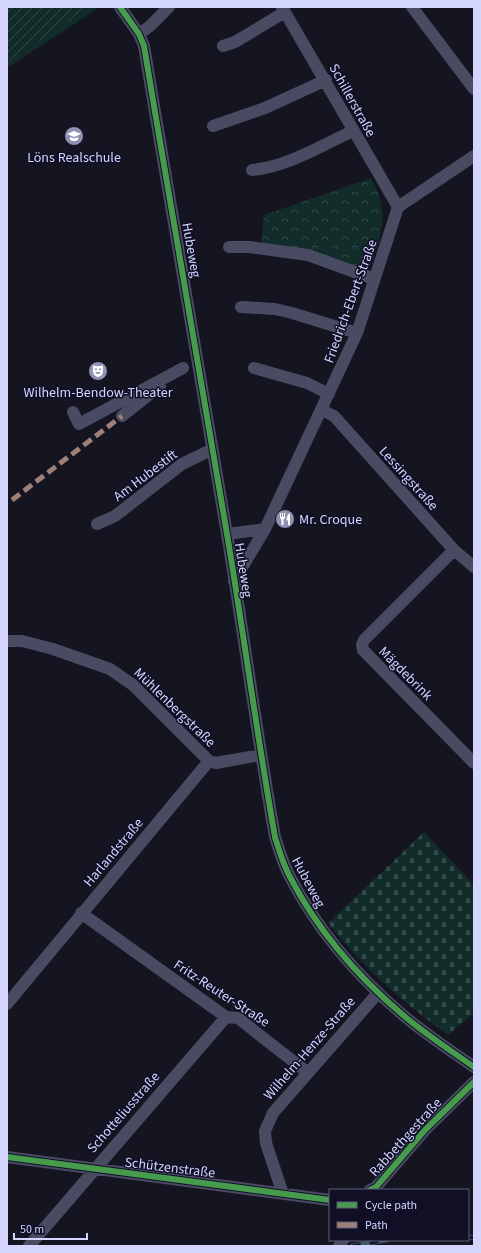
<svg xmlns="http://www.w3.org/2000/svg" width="481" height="1253" font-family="'Source Sans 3',sans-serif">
	<defs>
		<pattern id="forest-crowns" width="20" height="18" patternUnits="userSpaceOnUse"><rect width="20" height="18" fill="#122c2a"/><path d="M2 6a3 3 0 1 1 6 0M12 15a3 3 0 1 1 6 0" fill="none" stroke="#344a4a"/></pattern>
		<pattern id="cemetery-stones" width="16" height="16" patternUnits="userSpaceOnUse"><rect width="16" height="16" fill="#122c2a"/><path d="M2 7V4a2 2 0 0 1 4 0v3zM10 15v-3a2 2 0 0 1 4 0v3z" fill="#344a4a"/></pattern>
		<pattern id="garden-furrows" width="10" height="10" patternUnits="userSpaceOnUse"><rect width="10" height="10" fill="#122c2a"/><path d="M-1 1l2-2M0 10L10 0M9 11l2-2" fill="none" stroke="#344a4a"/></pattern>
	</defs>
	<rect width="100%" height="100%" fill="#151421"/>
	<path fill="#122c2a" d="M90 7H96L97 9 7 68V62Z"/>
	<path fill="url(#forest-crowns)" d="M371 178C391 215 382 235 368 271L261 245 264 215Z"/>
	<path fill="url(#cemetery-stones)" d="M424 832 474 885V1013L448 1035C402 1002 363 968 328 923Z"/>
	<path fill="url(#garden-furrows)" d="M7 7H90L7 62Z"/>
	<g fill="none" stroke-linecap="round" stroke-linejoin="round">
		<path stroke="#494b62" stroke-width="12" d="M120 7 139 34 144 46C171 209 199 372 227 534 244 635 257 736 275 837 279 850 283 864 290 877 317 929 358 977 403 1015 425 1034 450 1050 474 1067
			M282 7 398 207
			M412 7 474 89
			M139 34 150 26 169 7
			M223 46 235 42 285 12
			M213 126 265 108 326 80
			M252 170C287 167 322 145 353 131
			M229 247H249L308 255 374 279
			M241 307 275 309 292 313 357 333
			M254 368 307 383 329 394
			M322 410 334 416 454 550 474 567
			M73 412 79 424 183 368
			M122 416 160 386
			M97 524 115 516 182 464 211 450
			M227 534 265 529
			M454 550 364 640 362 645 363 650 474 763
			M234 581 265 529 357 333 398 207 474 156
			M7 641H22L53 649 110 669 133 685 209 761 216 763 260 755
			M81 913 226 1017 238 1018 307 1072
			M7 1004 209 761
			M7 1157 330 1200
			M370 1190 376 1187 425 1130 474 1082
			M283 1194 266 1143 265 1131 273 1113 378 993
			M29 1246 226 1017
			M339 1246 343 1240"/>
		<g stroke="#405b68" stroke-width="4.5">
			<path id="rail" d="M468 1237 474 1238
				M352 1246 387 1240"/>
		</g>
		<use href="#rail" stroke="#100f26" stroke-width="3" stroke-dasharray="9" stroke-linecap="butt"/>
		<path stroke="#9e8076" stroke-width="5" stroke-dasharray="10 5" stroke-linecap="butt" d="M12 500 122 416"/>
		<g stroke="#100f26" stroke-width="8">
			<path id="cycleway" d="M120 7 139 34 144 46C171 209 199 372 227 534 244 635 257 736 275 837 279 850 283 864 290 877 317 929 358 977 403 1015 425 1034 450 1050 474 1067
				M7 1157 330 1200
				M370 1190 376 1187 425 1130 474 1082"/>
		</g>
		<use href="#cycleway" stroke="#469c4c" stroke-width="6"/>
	</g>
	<defs>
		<g id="school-disc" transform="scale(1)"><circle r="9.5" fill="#9191b1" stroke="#100f26"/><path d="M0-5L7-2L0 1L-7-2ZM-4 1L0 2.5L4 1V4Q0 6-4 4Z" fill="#fff"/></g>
		<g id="theatre-disc" transform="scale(1)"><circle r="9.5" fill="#9191b1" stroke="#100f26"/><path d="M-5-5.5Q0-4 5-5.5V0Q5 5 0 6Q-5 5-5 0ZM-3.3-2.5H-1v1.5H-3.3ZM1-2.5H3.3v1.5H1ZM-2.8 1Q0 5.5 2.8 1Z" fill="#fff"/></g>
		<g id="restaurant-disc" transform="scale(1)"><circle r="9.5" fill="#9191b1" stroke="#100f26"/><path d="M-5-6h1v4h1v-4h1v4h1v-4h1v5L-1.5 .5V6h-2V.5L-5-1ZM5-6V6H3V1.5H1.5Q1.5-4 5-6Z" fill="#fff"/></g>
	</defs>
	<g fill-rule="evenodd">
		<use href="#school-disc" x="74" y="136"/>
		<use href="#theatre-disc" x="98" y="371"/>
		<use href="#restaurant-disc" x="285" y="519"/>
	</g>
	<g text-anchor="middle" stroke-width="3" stroke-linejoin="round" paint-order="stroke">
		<g font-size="14" fill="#d4d5ff" stroke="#100f26">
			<text transform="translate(353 100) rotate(61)" y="5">Schillerstraße</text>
			<text transform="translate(192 250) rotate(80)" y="5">Hubeweg</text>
			<text transform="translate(350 301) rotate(-70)" y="5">Friedrich-Ebert-Straße</text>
			<text transform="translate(145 475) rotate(-37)" y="5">Am Hubestift</text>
			<text transform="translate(409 478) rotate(48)" y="5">Lessingstraße</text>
			<text transform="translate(244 570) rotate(81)" y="5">Hubeweg</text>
			<text transform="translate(406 673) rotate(45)" y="5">Mägdebrink</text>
			<text transform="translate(175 707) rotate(44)" y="5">Mühlenbergstraße</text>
			<text transform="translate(113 852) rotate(-50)" y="5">Harlandstraße</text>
			<text transform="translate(309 882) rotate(62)" y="5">Hubeweg</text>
			<text transform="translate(222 993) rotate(33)" y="5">Fritz-Reuter-Straße</text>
			<text transform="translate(309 1048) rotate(-49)" y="5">Wilhelm-Henze-Straße</text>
			<text transform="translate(123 1112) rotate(-49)" y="5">Schotteliusstraße</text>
			<text transform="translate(405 1137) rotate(-48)" y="5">Rabbethgestraße</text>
			<text transform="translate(170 1167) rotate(7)" y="5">Schützenstraße</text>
		</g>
		<g font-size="14" fill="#d4d5ff" stroke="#100f26">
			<text x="74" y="162">Löns Realschule</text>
			<text x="98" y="397">Wilhelm-Bendow-Theater</text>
			<text x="299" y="524" text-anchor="start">Mr. Croque</text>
		</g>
	</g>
	<rect width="481" height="1253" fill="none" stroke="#d4d5ff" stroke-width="16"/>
	<rect x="329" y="1189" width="140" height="52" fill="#100f26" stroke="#5e5e7d"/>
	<rect x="337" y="1202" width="20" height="6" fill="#469c4c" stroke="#5e5e7d"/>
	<text x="365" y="1209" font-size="12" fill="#d4d5ff">Cycle path</text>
	<rect x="337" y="1222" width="20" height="6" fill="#9e8076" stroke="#5e5e7d"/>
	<text x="365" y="1229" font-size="12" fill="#d4d5ff">Path</text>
	<path d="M14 1233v6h73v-6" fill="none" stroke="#d4d5ff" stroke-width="2"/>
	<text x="20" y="1233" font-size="12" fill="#d4d5ff" stroke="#100f26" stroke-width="3" paint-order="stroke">50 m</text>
</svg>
